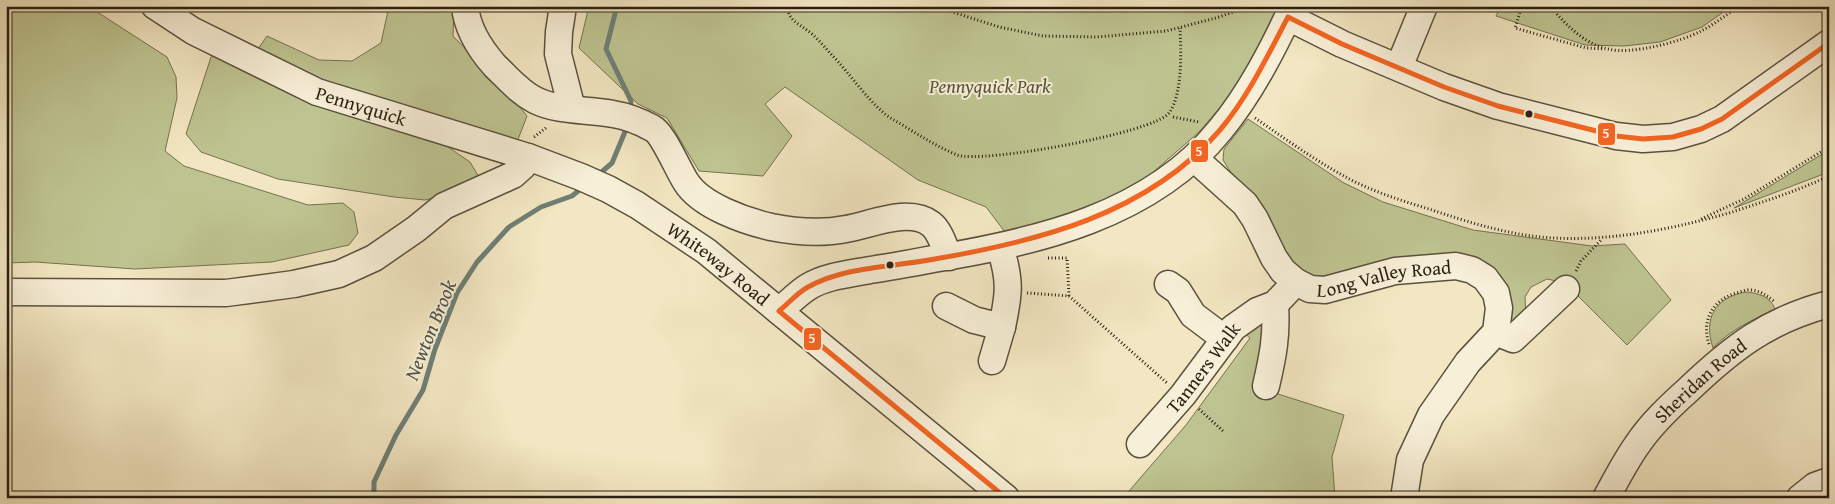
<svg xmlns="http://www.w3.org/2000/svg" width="1835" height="504" font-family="'Gentium Book Plus',serif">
	<rect width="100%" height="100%" fill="#f2e7c2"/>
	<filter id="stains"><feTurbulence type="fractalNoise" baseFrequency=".004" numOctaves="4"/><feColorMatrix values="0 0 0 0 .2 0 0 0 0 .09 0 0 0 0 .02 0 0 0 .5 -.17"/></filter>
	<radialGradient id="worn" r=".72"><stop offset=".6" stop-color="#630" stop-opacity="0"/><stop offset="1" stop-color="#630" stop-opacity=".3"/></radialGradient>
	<path fill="#bec491" stroke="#747252" d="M6 6H85L91 8 167 57 176 77 177 98 165 151 184 166 308 205 343 203 354 212 358 233 349 245 272 262 135 269 35 262 6 263Z
		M389 6H454L453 36 511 96 527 116 517 142 438 140 470 162 479 177 442 196 425 200 394 197 278 179 201 152 186 134 211 57 258 49 267 36 319 60 352 61 381 43Z
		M589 6H1280L1254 57 1248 64 1247 72 1239 85 1200 131 1150 175 1108 203 1008 236 986 207 918 180 785 87 765 104 792 136 763 176 699 171 667 118 638 104 579 48Z
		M1501 6H1732L1702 27 1660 42 1624 46 1585 45 1496 16Z
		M1248 119 1344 183 1383 202 1473 230 1592 246 1625 244 1671 300 1627 345 1565 283 1547 279 1531 287 1525 297 1526 316 1509 326 1487 267 1326 283 1277 257 1262 206 1230 171 1223 160 1224 149Z
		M1829 150V172L1734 208Z
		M1745 292C1758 293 1770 296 1775 309 1753 320 1731 329 1713 348 1703 318 1715 298 1745 292Z
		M1261 324 1266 326 1253 386 1344 415 1332 457 1335 498H1123L1186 425 1250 338 1243 332Z"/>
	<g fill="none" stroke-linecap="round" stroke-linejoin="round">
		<path stroke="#6e7f76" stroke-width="5" d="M617 6 606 49 631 101 630 111
			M597 176 612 163 627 127
			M374 498V482L396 435 423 390 435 349 457 293 477 262 509 227 541 207 572 196 583 187"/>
		<g stroke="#5b513e" stroke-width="29">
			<g id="minor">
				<path id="s1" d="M155 6 193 31 317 92 528 157 581 177 608 189 637 205 706 251 1006 498"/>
				<path d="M465 6C467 29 480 49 495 66 508 78 519 92 535 100 559 112 587 109 613 114 625 116 641 122 652 128 663 133 678 170 686 182 701 206 745 221 771 227 796 232 821 234 846 229 870 225 909 207 931 224 940 231 944 246 949 257"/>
				<path d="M563 6 559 32 558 54 572 109"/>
				<path d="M1288 17 1342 44 1444 87 1498 106 1616 136 1643 139 1673 137 1701 129 1722 119 1829 43"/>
				<path d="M1399 67 1424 6"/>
				<path id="s2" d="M1194 158 1245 204 1255 219 1274 258 1283 271 1296 282 1310 289 1325 290 1395 271 1456 266 1472 270 1485 278 1496 293 1499 308 1496 332 1468 362 1431 415 1410 460 1404 498"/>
				<path d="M1168 284 1178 291 1193 315 1225 339"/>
				<path d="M6 292 226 293 294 284 339 274 374 258 416 229 444 206 513 175 523 166 528 157"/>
				<path d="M946 306 974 320 1002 327C1009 294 1011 281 1000 247"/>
				<path d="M779 311C788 304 798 293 808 287 826 276 849 274 870 270 891 267 912 263 933 259 1036 242 1151 216 1220 130 1250 94 1273 49 1293 6"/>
				<path d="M1496 332 1513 339 1566 289"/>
				<path d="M992 361 1002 327"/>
				<path d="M1266 386C1273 356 1277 336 1275 304"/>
				<path id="s3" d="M1140 444 1183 395 1233 328 1257 311 1275 304 1296 282"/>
				<path id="s4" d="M1606 498C1616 480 1625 462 1637 445 1651 424 1669 407 1688 390 1732 348 1768 320 1829 304"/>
				<path d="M1800 498 1815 486 1829 481"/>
			</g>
		</g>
		<path stroke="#291f12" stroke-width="3" stroke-dasharray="1 2.5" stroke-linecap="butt" d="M787 6C789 21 798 23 808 31 817 37 824 47 832 55 850 74 865 97 885 114 891 119 898 122 904 126 922 137 938 147 957 155 982 164 1154 133 1169 113 1183 94 1181 50 1180 28
			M934 6 999 27 1043 36 1097 37 1166 31 1216 18 1250 6
			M1522 6 1515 28 1586 48 1605 49
			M1550 6C1565 24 1584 44 1608 49 1630 55 1681 42 1701 31 1715 24 1727 14 1740 6
			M1173 117 1199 122
			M1255 118C1284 138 1313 159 1344 176 1370 191 1403 201 1432 210 1471 223 1512 236 1554 238 1614 241 1672 229 1729 213 1763 202 1797 191 1829 176
			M534 137 547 127
			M1701 219 1744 199 1829 147
			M1048 258H1067L1069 296
			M1576 271 1581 261 1602 239
			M1027 293 1069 296 1167 383
			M1709 344C1701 320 1713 300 1736 293 1741 292 1746 289 1751 290 1761 291 1767 296 1775 302
			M1199 409 1224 432"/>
		<use href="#minor" stroke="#f7efd7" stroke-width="26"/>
		<g stroke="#f7efd7" stroke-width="9">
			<path id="bus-1" d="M1006 498 779 311C789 303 797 293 808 287 844 267 890 267 929 260 1036 242 1147 215 1220 130 1248 97 1268 55 1288 17L1342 44 1444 87 1498 106 1616 136 1643 139 1673 137 1701 129 1722 119 1829 43"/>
		</g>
		<use href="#bus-1" stroke="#f26522" stroke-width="5"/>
	</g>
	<g fill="#291f12" stroke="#f7efd7" stroke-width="2">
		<circle cx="1529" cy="114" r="4.5"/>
		<circle cx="890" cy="265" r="4.5"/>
	</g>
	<g text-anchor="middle" stroke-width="4" stroke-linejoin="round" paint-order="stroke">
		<g font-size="19" font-style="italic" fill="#565138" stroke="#f7efd7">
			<text x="990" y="93">Pennyquick Park</text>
		</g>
		<g font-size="19" fill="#291f12" stroke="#f7efd7">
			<text dy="7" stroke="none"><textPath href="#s1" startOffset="230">Pennyquick</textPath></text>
			<text dy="7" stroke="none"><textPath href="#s1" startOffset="624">Whiteway Road</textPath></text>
			<text dy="7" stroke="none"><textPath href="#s2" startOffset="254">Long Valley Road</textPath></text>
			<text dy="7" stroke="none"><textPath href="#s3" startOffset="99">Tanners Walk</textPath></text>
			<text dy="7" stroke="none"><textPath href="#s4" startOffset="152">Sheridan Road</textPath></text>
		</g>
		<g font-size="20" font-style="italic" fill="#4c4f44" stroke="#f7efd7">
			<text transform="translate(430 330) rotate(-68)" y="7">Newton Brook</text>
		</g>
	</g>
	<g stroke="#f7efd7" stroke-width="2">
		<rect x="1597" y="122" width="19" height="24" rx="5" fill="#f26522"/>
		<rect x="1190" y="139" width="19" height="24" rx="5" fill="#f26522"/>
		<rect x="803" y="327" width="19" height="24" rx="5" fill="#f26522"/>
	</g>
	<g font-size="14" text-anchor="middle" font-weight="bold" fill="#fff">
		<text x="1606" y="138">5</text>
		<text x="1199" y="156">5</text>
		<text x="812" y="343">5</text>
	</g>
	<rect width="1835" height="504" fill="none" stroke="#f2e7c2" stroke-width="25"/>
	<rect x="8" y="8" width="1820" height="489" fill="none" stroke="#291f12" stroke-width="2.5"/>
	<rect x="12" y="12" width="1810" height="479" fill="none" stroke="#291f12"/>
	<rect width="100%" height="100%" filter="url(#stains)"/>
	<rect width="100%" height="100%" fill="url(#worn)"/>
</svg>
